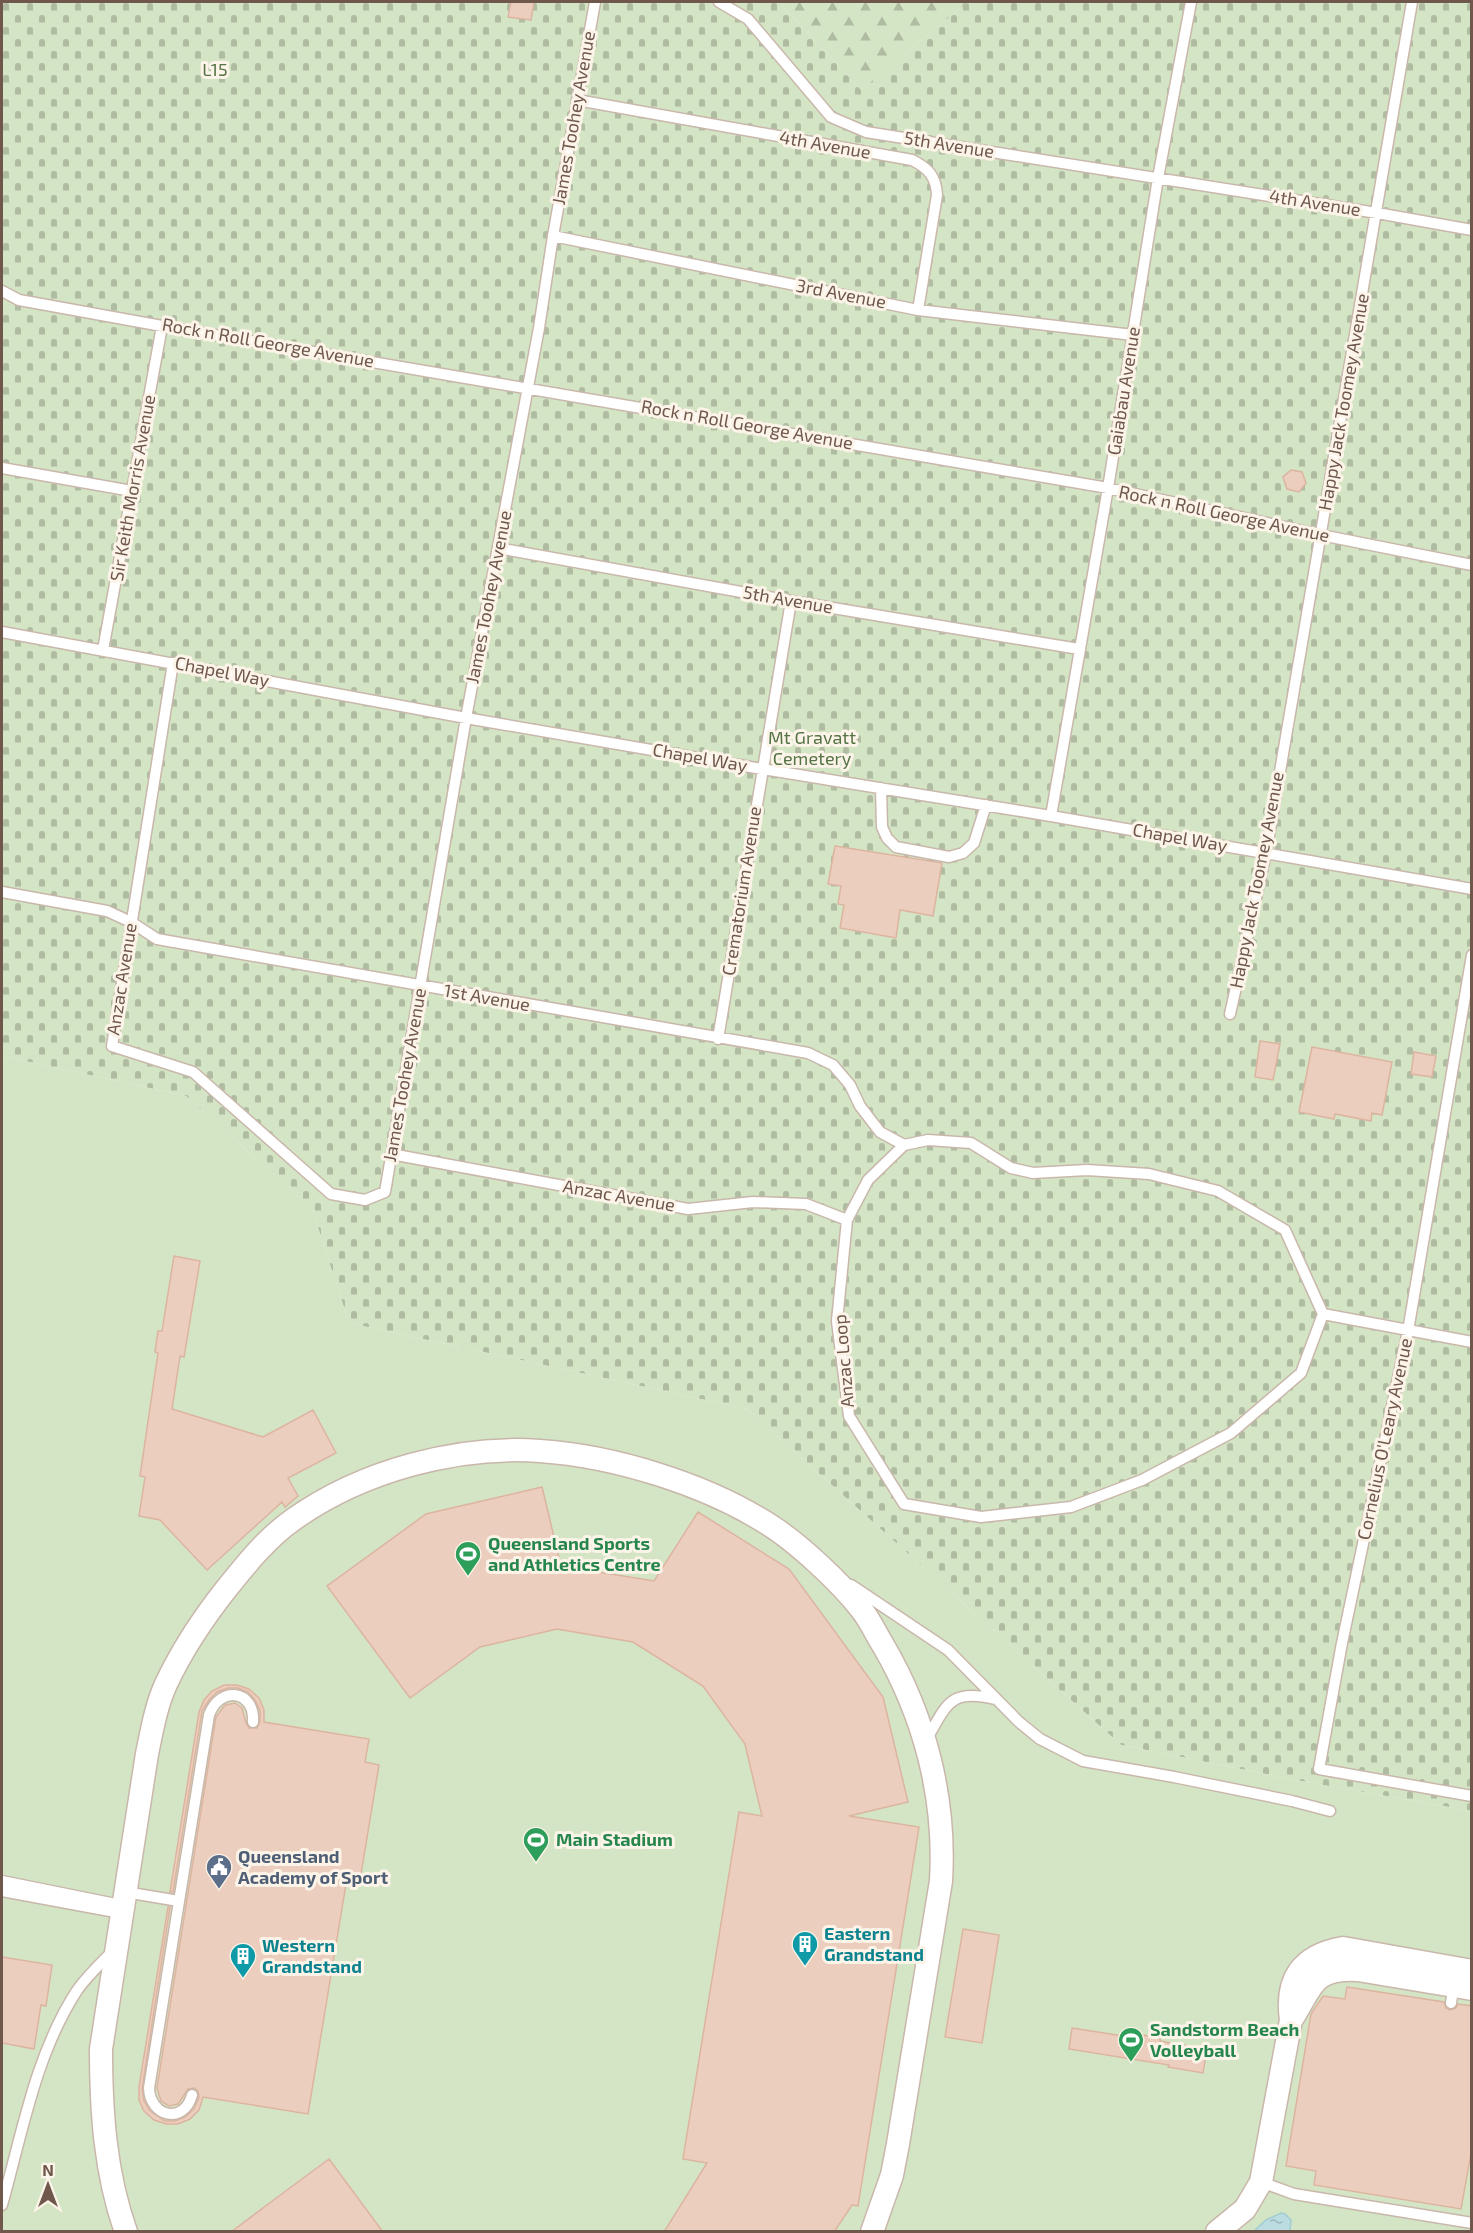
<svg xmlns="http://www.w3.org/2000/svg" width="1473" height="2233" font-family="'Exo 2',sans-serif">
	<defs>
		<pattern id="forest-firs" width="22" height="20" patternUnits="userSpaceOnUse" patternTransform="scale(1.5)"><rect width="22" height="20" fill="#d3e5c4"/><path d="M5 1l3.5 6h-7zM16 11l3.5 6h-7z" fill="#afbca1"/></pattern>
		<pattern id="cemetery-stones" width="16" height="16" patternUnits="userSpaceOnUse" patternTransform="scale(1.5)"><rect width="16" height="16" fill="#d3e5c4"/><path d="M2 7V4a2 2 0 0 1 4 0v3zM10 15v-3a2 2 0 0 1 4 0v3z" fill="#afbca1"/></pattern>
		<pattern id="water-ripples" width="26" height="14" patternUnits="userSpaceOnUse" patternTransform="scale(1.5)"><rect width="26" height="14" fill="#bbdde1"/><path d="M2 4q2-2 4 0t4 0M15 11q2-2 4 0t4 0" fill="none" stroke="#9cb6b9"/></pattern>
	</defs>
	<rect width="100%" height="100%" fill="#faf0e4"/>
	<path fill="url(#forest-firs)" d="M779 2H968L861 90Z"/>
	<path fill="url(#cemetery-stones)" d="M2 2H779L861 90 968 2H1471V1811L1295 1780 1121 1745 747 1409 349 1323 312 1209 186 1096 2 1056Z"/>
	<path fill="#d3e5c4" d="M2 1056 186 1096 312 1209 349 1323 747 1409 1121 1745 1295 1780 1471 1811V2231H2Z"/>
	<path fill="url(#water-ripples)" stroke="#a2cdd1" stroke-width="1.5" d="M1281 2213 1285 2214 1291 2220 1290 2231H1254L1266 2220Z"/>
	<path fill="#eccebe" stroke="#ddb4a0" stroke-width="1.5" d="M511 2H534L531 20 508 17Z
		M1291 470 1302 472 1306 483 1299 492 1287 489 1283 477Z
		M835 846 942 863 933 916 900 910 896 938 840 928 844 905 838 904 841 886 828 884Z
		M1260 1041 1280 1044 1273 1080 1255 1077Z
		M1312 1047 1392 1062 1382 1115 1372 1113 1371 1121 1335 1114 1334 1119 1299 1112Z
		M1414 1052 1436 1056 1432 1077 1411 1074Z
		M174 1256 200 1261 184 1357 180 1356 172 1409 263 1437 313 1410 336 1453 288 1478 298 1496 285 1507 282 1502 207 1570 160 1520 139 1516 145 1477 140 1476 158 1353 155 1352 158 1331H162Z
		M542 1487 561 1566 654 1581 698 1512 789 1569 883 1697 908 1802 849 1816 919 1827 858 2206 852 2205 834 2232H664L707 2163 683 2159 739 1812 762 1816 745 1744 703 1686 633 1642 557 1629 480 1647 410 1698 327 1586 426 1514Z
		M224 1685H237L249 1689 259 1698 264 1710V1722L369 1739 365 1762 379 1765 361 1874 348 1872 308 2114 203 2097 199 2110 190 2119 178 2124H166L154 2120 144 2111 139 2100V2087L168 1907H170L142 2089 144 2101 150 2111 165 2121H175L185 2117 194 2109 199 2097 198 2091 194 2088 188 2089 178 2104 169 2106 161 2101 157 2088 216 1717 225 1705 235 1703 242 1708 246 1723 249 1728H257L260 1722V1710L255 1700 248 1692 238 1688H228L217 1692 209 1700 202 1711 173 1892H170L199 1712 204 1700 212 1691Z
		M963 1929 999 1935 982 2043 945 2037Z
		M2 1957 52 1965 46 2006 41 2005 34 2049 2 2043Z
		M1347 1987 1444 2002 1446 2008 1450 2010 1456 2008 1458 2004 1472 2006V2148L1461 2209 1314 2185 1316 2171 1286 2166 1311 2014 1323 1996 1345 1999Z
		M1072 2028 1136 2038V2034L1160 2038V2041L1207 2049 1203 2073 1168 2067 1169 2065 1069 2049Z
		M329 2159 383 2232H231L279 2196Z"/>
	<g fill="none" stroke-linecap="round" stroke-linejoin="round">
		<g stroke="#c9b7ab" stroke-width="13">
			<path id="service" d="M719 2 748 19 831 117 866 132 1377 213 1472 230
				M577 100 912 160C928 168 936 176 937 195L918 310
				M553 236 918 310 1133 335
				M2 291 19 300 162 326 1108 488 1321 535 1472 565
				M2 468 132 491
				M498 548 791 601 1079 649
				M2 632 466 718 762 769 1051 816 1472 889
				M103 650 162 326
				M173 663 112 1046 193 1072 331 1194 365 1200 385 1192 466 718 539 328 553 236 595 2
				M881 788 882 827 887 838 896 847 949 857 963 853 974 843 986 805
				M1051 816 1108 488 1158 178 1191 2
				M2 892 107 911 131 922 157 939 808 1053 833 1065 850 1085 860 1106 880 1132 904 1145
				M1472 955 1408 1331 1342 1643 1319 1769 1472 1796
				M1230 1014 1266 853 1412 2
				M718 1039 791 601
				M928 1140 971 1143 1011 1168 1033 1173 1087 1170 1149 1174 1218 1191 1285 1230 1323 1314 1301 1373 1231 1433 1142 1480 1071 1507 981 1517 904 1504 849 1416 837 1321 847 1220 868 1180 904 1145Z
				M391 1154 688 1209 753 1202 806 1204 847 1220
				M1323 1314 1472 1342
				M851 1585 948 1650 1019 1722 1040 1739 1083 1761 1174 1777 1292 1801 1330 1811
				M926 1740C947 1705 949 1688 995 1699
				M2 1881 111 1903 122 1909
				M2 1891 110 1911 122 1909
				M125 1892 179 1901
				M1451 2003 1454 1983
				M192 2095C184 2125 150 2117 149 2088L209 1715C220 1685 255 1690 253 1722
				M1261 2182 1294 2194 1472 2223
				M2 2205C22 2134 35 2056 76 1992 86 1977 100 1964 113 1951"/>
		</g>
		<g stroke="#c9b7ab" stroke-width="25">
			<path id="minor" d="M1292 2019C1313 1986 1312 1968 1358 1970L1472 1989
				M126 2232C105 2173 101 2111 101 2049L147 1754C152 1730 156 1706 166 1684 182 1650 204 1617 227 1588 247 1563 268 1537 294 1519 362 1471 457 1445 540 1451 614 1456 705 1484 768 1524 797 1542 840 1582 861 1609 870 1620 876 1634 883 1645 925 1717 946 1798 941 1881L898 2144 892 2175 872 2232
				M1217 2232 1245 2209 1261 2182 1291 2020C1285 1979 1302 1955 1343 1948L1472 1971"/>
		</g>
		<use href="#service" stroke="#fff" stroke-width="10"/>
		<use href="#minor" stroke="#fff" stroke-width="22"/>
	</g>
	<defs>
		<g id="stadium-pin" transform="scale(1.35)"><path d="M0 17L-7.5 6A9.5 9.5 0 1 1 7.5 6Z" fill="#2e9e5b" stroke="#fdf4e9"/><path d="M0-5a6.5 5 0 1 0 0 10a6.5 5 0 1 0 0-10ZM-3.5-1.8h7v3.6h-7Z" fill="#fff"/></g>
		<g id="civic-pin" transform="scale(1.35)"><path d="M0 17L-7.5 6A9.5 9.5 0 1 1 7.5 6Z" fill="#5c6f8a" stroke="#fdf4e9"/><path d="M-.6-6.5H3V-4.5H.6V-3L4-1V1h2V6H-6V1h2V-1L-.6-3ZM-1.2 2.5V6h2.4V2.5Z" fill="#fff"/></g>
		<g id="building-pin" transform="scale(1.35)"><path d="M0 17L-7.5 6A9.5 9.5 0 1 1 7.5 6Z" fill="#0f9aa8" stroke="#fdf4e9"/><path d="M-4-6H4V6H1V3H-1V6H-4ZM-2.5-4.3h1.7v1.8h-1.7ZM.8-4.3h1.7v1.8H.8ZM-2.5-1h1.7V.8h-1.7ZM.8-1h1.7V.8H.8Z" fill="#fff"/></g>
	</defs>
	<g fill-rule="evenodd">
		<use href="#stadium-pin" x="468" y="1554"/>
		<use href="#stadium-pin" x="536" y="1840"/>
		<use href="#civic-pin" x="219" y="1867"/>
		<use href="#building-pin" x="805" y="1944"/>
		<use href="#building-pin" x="243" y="1956"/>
		<use href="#stadium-pin" x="1131" y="2040"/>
	</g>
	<g text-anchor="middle" stroke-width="6" stroke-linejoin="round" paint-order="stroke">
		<g font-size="18" fill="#557446" stroke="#fdf4e9">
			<text x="215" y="76">L15</text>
			<text x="812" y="744">Mt Gravatt<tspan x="812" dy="21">Cemetery</tspan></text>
		</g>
		<g font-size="18" fill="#6f574c" stroke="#fdf4e9">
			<text transform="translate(574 118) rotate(-80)" y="6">James Toohey Avenue</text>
			<text transform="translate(825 145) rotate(10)" y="6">4th Avenue</text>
			<text transform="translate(949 145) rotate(9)" y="6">5th Avenue</text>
			<text transform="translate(1315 203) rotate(9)" y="6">4th Avenue</text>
			<text transform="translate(841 294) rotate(11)" y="6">3rd Avenue</text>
			<text transform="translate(268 343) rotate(10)" y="6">Rock n Roll George Avenue</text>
			<text transform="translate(1124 391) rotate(-81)" y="6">Gaiabau Avenue</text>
			<text transform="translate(1344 402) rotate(-80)" y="6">Happy Jack Toomey Avenue</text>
			<text transform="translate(747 425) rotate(10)" y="6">Rock n Roll George Avenue</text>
			<text transform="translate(133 488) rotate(-80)" y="6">Sir Keith Morris Avenue</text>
			<text transform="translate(1224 514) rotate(12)" y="6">Rock n Roll George Avenue</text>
			<text transform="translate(489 597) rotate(-79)" y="6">James Toohey Avenue</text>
			<text transform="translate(788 600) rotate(10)" y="6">5th Avenue</text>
			<text transform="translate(222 672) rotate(11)" y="6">Chapel Way</text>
			<text transform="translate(700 758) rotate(10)" y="6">Chapel Way</text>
			<text transform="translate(1180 838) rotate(10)" y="6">Chapel Way</text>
			<text transform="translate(1257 880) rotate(-79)" y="6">Happy Jack Toomey Avenue</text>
			<text transform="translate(742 891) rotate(-81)" y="6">Crematorium Avenue</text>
			<text transform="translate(122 979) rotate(-81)" y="6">Anzac Avenue</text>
			<text transform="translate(487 998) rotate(10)" y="6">1st Avenue</text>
			<text transform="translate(405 1075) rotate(-80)" y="6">James Toohey Avenue</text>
			<text transform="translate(619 1196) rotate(10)" y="6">Anzac Avenue</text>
			<text transform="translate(844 1361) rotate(-95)" y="6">Anzac Loop</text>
			<text transform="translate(1385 1439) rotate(-78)" y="6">Cornelius O'Leary Avenue</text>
		</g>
		<g font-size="18" font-weight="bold" fill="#27864d" stroke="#fdf4e9" text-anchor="start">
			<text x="488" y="1550">Queensland Sports<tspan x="488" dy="21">and Athletics Centre</tspan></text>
			<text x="556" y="1846">Main Stadium</text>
			<text x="1150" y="2036">Sandstorm Beach<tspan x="1150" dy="21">Volleyball</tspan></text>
		</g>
		<g font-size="18" font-weight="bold" fill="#4e5e75" stroke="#fdf4e9" text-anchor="start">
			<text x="238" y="1863">Queensland<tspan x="238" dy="21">Academy of Sport</tspan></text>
		</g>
		<g font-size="18" font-weight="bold" fill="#0d838f" stroke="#fdf4e9" text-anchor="start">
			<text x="824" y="1940">Eastern<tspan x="824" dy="21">Grandstand</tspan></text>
			<text x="262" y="1952">Western<tspan x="262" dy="21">Grandstand</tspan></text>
		</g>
	</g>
	<rect width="1473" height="2233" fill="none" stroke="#6f574c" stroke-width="6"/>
	<g transform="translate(48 2185)" stroke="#fdf4e9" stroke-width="4.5" paint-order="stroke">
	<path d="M0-4.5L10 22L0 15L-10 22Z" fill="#6f574c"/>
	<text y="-9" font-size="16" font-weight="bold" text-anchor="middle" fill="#6f574c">N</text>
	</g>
</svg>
